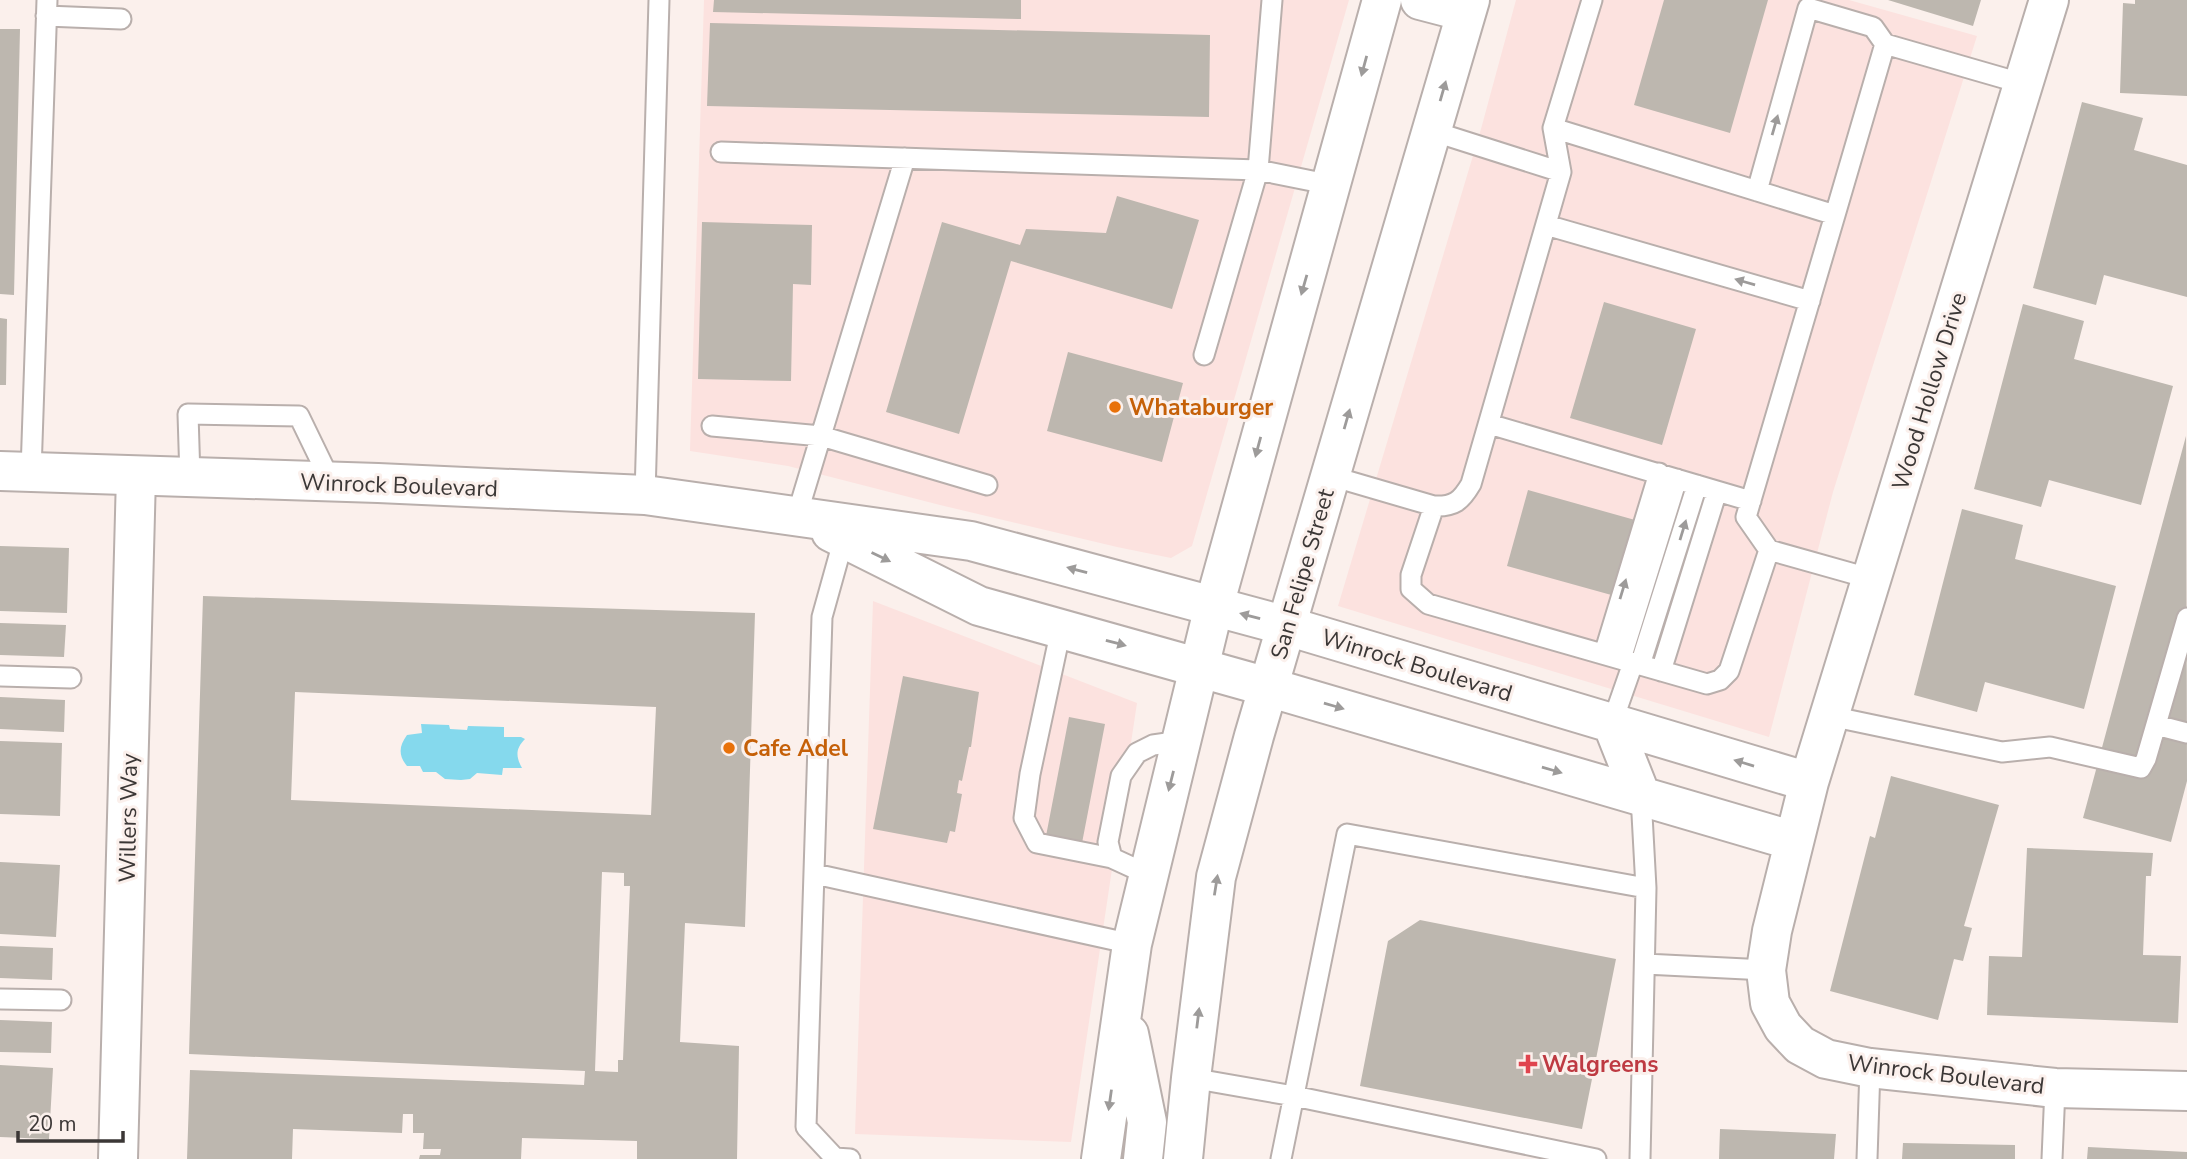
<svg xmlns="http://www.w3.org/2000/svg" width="2187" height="1159" font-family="'Nunito Sans',sans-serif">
	<rect width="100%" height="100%" fill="#fbf0ec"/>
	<path fill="#fce2df" d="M704 0H1349L1192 546 1171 558 1117 547 940 505 788 466 690 451Z
		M1516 0H1849L1977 36 1833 492 1769 737 1338 606 1481 129Z
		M873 601 1137 703 1071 1142 855 1134Z"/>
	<path fill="#85d9ed" d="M421 724 449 725 450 729 467 730 468 726 504 727V737H521L525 739C515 749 516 757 522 768H503L502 775 477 773 470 779 461 780 445 779 436 772H423L420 766H407C398 755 399 746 407 735L422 733Z"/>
	<path fill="#bdb7af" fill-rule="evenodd" d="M714 0H1021V19L713 12Z
		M1664 0H1768L1730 133 1634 105Z
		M1888 0H1981L1973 26Z
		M2135 0H2187V96L2120 93 2123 3 2135 4Z
		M710 23 1210 35 1209 117 707 106Z
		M0 29H20L14 295 0 294Z
		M2082 102 2143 118 2134 150 2187 165V297L2104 275 2096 305 2033 288Z
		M1117 196 1199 220 1172 309 1011 261 959 434 886 412 942 222 1020 245 1026 229 1106 233Z
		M702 222 812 225 811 285 793 284 791 381 698 379Z
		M1604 302 1696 329 1662 445 1570 418Z
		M2023 304 2084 321 2074 359 2173 386 2141 505 2049 480 2041 507 1974 489Z
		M0 318 7 319 6 385H0Z
		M1068 352 1183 383 1162 462 1047 431Z
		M2186 436 2187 781 2171 842 2083 818Z
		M1528 490 1635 520 1615 596 1507 566Z
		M1962 509 2023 525 2015 559 2116 586 2084 709 1985 682 1977 712 1914 695Z
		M0 546 69 548 67 613 0 611Z
		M203 596 755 613 745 927 685 923 680 1042 739 1046 737 1159H637V1141L522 1138 521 1159H419L420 1155H440L441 1149H423L424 1133H413V1114H403L402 1133 293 1129 292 1159H187L190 1070 584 1085 585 1071 189 1054ZM295 692 656 707 651 815 291 800ZM602 872 624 873V886H630L623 1060H618V1072L595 1071Z
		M0 623 66 625 64 657 0 655Z
		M903 676 979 692 971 747H969L962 781 959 780 957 793 962 794 955 832 950 831 947 843 873 829Z
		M0 697 65 700 64 732 0 729Z
		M1069 717 1105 724 1082 843 1046 836Z
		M0 741 62 743 60 816 0 814Z
		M1891 776 1999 805 1964 926 1972 928 1963 961 1954 959 1938 1020 1830 991 1870 836 1875 838Z
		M2027 848 2153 853 2151 876H2146L2143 955 2181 956 2178 1023 1987 1015 1989 956 2022 957Z
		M0 862 60 865 56 937 0 934Z
		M1420 920 1616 959 1582 1129 1360 1086 1388 941Z
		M0 946 53 948 52 980 0 978Z
		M0 1020 52 1022 51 1053 0 1052Z
		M0 1065 53 1068 49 1139 0 1137Z
		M1720 1129 1836 1134 1834 1159H1719Z
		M1903 1143 2015 1145V1159H1902Z
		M2088 1147 2187 1152V1159H2087Z"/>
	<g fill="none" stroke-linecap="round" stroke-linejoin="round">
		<g stroke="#b9afac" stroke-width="23">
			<path id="service" d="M46 16 121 19
				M1553 128 1835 215 1885 44 2024 84
				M1432 131 1561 172
				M721 152 1258 170 1332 185
				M1757 191 1808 8 1873 27 1885 44
				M1835 215 1746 517 1769 550 1872 579
				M1546 225 1810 301
				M1204 355 1258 170 1272 0
				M1489 424 1751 501
				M712 426 821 436 987 485
				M31 472 47 0
				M1331 476 1434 506C1454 507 1461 501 1471 484L1561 172 1553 128 1592 0
				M190 478 188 414 299 416 331 482
				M645 495 659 0
				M1434 506 1411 575V589L1428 604 1707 684 1720 680 1729 671 1769 550
				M797 515 905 158
				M844 538 822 617 806 1127 835 1158 850 1159
				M1061 629 1030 774 1024 818 1037 843 1112 858
				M1604 654 1659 473
				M1621 659 1677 479
				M1640 665 1697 485
				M1661 671 1717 491
				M0 676 71 678
				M1830 716 2002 752 2050 747 2141 768 2146 759 2187 618
				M1612 723 1633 663
				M2156 725 2187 733
				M815 874 1132 944
				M1149 875 1112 858 1108 842 1121 776 1137 753 1153 745 1181 741
				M1645 964 1766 970
				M0 999 61 1000
				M1191 1078 1294 1096 1596 1159
				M1281 1159 1347 834 1646 888
				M1640 1159 1646 888 1641 796
				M1867 1159 1870 1068
				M2052 1159 2055 1088"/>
		</g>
		<g stroke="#b9afac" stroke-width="42">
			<path id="minor" d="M2049 0 1809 782 1772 931 1766 970 1770 1003 1783 1027 1800 1045 1826 1059 1870 1068 2055 1088 2187 1091
				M1287 626 1809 782
				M1268 687 1794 841
				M1612 723 1641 796
				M118 1159 136 476"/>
		</g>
		<g stroke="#b9afac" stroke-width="42">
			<path id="tertiary" d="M0 471 378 483 645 495 971 541 1287 626
				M831 532 979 606 1268 687"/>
		</g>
		<g stroke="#b9afac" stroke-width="42">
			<path id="secondary" d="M1420 0 1466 12
				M1129 1034 1147 1122 1143 1159
				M1101 1159 1132 944 1214 606 1382 0
				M1183 1159 1191 1078 1216 877 1254 736 1470 0"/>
		</g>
		<use href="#service" stroke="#fff" stroke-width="19"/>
		<use href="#minor" stroke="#fff" stroke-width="38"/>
		<use href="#tertiary" stroke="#fff" stroke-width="38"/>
		<use href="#secondary" stroke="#fff" stroke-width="38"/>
	</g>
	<defs><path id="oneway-solid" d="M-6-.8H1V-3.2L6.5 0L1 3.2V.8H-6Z" transform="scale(1.75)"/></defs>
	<g fill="#9d9b9a">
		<use href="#oneway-solid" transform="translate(1364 66) rotate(105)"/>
		<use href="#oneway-solid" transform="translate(1443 91) rotate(-74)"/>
		<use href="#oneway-solid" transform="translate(1775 125) rotate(-74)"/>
		<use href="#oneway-solid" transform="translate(1745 282) rotate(-164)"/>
		<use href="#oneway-solid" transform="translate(1304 285) rotate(106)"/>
		<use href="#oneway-solid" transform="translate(1347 419) rotate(-74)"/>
		<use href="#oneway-solid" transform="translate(1258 447) rotate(105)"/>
		<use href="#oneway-solid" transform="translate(1683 530) rotate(-73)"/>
		<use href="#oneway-solid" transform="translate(881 557) rotate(26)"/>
		<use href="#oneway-solid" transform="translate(1077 570) rotate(-165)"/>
		<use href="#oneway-solid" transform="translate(1623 589) rotate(-73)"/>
		<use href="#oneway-solid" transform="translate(1250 616) rotate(-165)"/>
		<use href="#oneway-solid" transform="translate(1116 643) rotate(15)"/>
		<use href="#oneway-solid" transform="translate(1334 706) rotate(16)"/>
		<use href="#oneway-solid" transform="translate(1744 763) rotate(-163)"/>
		<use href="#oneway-solid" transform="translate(1552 770) rotate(16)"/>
		<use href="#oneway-solid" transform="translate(1171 781) rotate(104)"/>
		<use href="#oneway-solid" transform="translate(1216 885) rotate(-81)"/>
		<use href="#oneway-solid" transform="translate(1198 1018) rotate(-83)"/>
		<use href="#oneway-solid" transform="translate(1110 1100) rotate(98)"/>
	</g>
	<g fill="#e8710a" stroke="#fbf0ec" stroke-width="2.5">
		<circle cx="1115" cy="407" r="7"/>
		<circle cx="729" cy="748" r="7"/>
	</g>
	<path fill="#e0444e" stroke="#fbf0ec" stroke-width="2.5" d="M1524.5 1053.5h7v7h7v7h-7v7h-7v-7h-7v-7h7z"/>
	<g text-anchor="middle" stroke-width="6" stroke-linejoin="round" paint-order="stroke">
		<g font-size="23" fill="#3b3736" stroke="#fbf0ec">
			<text transform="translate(1929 391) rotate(-73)" y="8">Wood Hollow Drive</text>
			<text transform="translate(399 485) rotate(2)" y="8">Winrock Boulevard</text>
			<text transform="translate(1302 574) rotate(-74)" y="8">San Felipe Street</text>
			<text transform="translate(1417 665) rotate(17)" y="8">Winrock Boulevard</text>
			<text transform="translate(128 818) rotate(-89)" y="8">Willers Way</text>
			<text transform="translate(1946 1074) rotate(7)" y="8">Winrock Boulevard</text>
		</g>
		<g font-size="23" font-weight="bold" fill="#c56008" stroke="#fbf0ec" text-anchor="start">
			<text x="1129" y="415">Whataburger</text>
			<text x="743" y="756">Cafe Adel</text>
		</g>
		<g font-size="23" font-weight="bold" fill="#be3a42" stroke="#fbf0ec" text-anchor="start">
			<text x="1542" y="1072">Walgreens</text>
		</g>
	</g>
	<path d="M18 1131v10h105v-10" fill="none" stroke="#3b3736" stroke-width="3.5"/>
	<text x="28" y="1131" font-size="21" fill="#3b3736" stroke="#fbf0ec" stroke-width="5" paint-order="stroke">20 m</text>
</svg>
